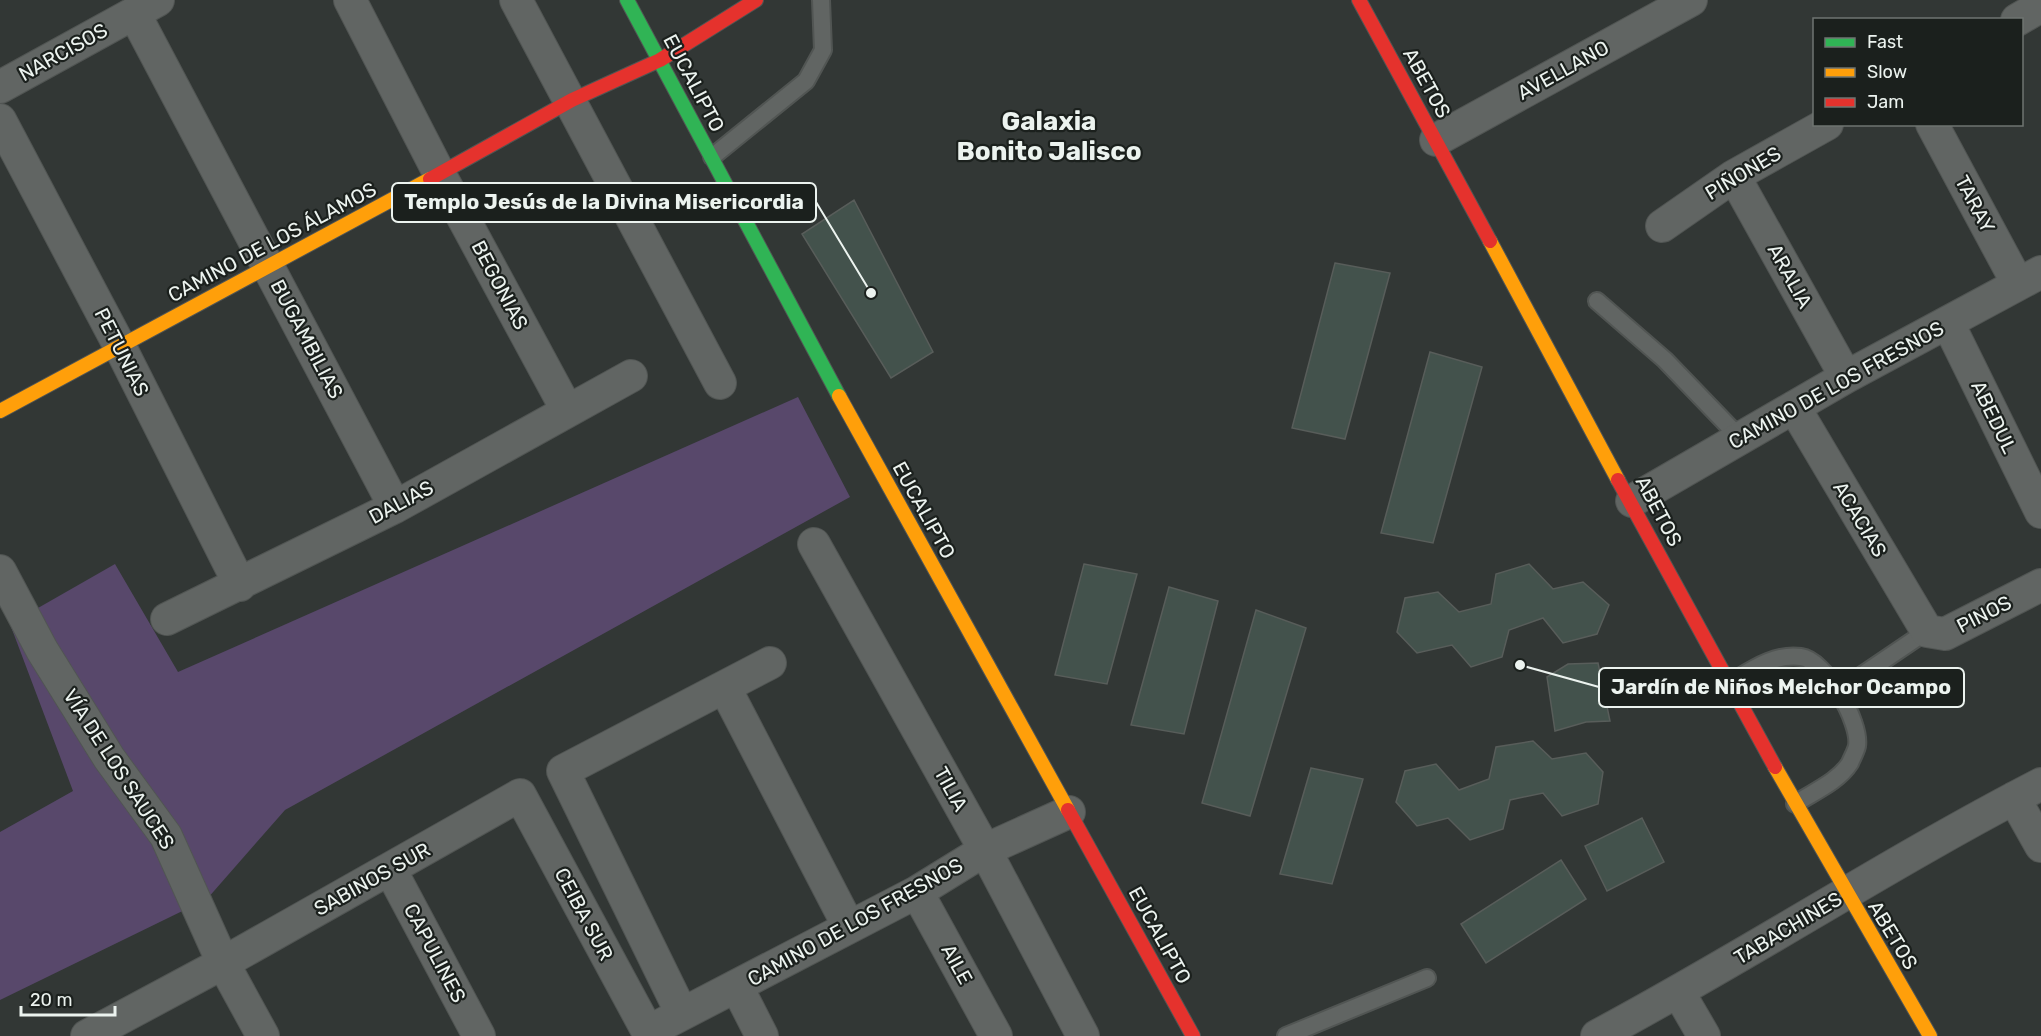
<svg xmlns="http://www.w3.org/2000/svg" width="2041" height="1036" font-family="Rubik,sans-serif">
	<rect width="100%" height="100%" fill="#323735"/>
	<path fill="#58486b" d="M798 397 850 497 285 810 207 899 0 1000V832L73 791 10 624 115 564 178 672Z"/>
	<path fill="#43524c" stroke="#585d5a" stroke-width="1.5" d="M854 200 933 352 891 378 802 234Z
		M1335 263 1390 273 1345 439 1292 428Z
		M1430 352 1482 367 1433 543 1381 533Z
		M1084 564 1137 574 1107 684 1055 675Z
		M1529 564 1553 589 1583 582 1609 605 1597 634 1563 643 1543 618 1509 630 1502 657 1471 667 1452 645 1417 653 1397 632 1405 598 1438 592 1459 612 1491 604 1496 574Z
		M1169 587 1218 601 1184 734 1131 725Z
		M1256 610 1306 628 1250 816 1202 803Z
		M1598 663 1610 721 1586 722 1555 731 1547 677 1568 664Z
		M1533 741 1552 759 1586 753 1603 772 1598 804 1562 816 1543 793 1510 800 1503 829 1470 840 1448 818 1417 826 1396 802 1405 771 1436 764 1459 790 1489 779 1496 747Z
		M1311 768 1363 779 1332 884 1280 874Z
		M1642 818 1664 862 1607 891 1585 846Z
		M1561 860 1586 899 1486 963 1461 924Z"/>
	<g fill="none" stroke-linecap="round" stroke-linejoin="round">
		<g stroke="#515553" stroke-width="20">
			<path id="lane" d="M712 157 806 81 823 50 821 0
				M1597 301 1665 360 1740 438
				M1728 684C1750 671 1774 653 1801 657 1825 660 1861 722 1857 746 1856 751 1852 758 1850 763 1838 782 1813 792 1795 804
				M1837 692 1927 631
				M1286 1036 1427 978"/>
		</g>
		<g stroke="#515553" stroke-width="34">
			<path id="street" d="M350 0 439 173 567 410
				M516 0 720 383
				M134 13 395 507
				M2017 20 2041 6
				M0 87 158 0
				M0 120 119 345 240 585
				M1932 124 2018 284
				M1436 140 1691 0
				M1734 176 1846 377
				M1662 226 1734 176 1827 124
				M1948 323 2041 512
				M1794 407 1927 631 1945 634 2041 585
				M1632 501 1846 377 2041 272
				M814 544 985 850 1083 1036
				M0 571 42 650 109 758 166 836 223 963 263 1036
				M167 619 395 507 631 376
				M725 688 849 927
				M2014 798 2041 846
				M390 869 479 1036
				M917 892 996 1036
				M737 987 762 1036
				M1679 993 1704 1036
				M682 1014 563 771 770 663
				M663 1024 917 892 985 850 1069 812
				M87 1036 223 963 520 795 648 1032
				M1597 1036C1747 956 1890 862 2041 784"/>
		</g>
		<g stroke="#515553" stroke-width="16">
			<path id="fast" d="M627 0 839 396"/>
		</g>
		<g stroke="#515553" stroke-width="16">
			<path id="slow" d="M1490 241 1618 480
				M839 396 1068 810
				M0 411 430 179
				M1775 767 1930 1036"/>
		</g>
		<g stroke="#515553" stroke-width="16">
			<path id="jam" d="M1359 0 1490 241
				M430 179 572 100 660 60 756 0
				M1618 480 1775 767
				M1068 810 1193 1036"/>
		</g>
		<use href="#lane" stroke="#616563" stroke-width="16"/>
		<use href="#street" stroke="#616563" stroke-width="32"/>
		<use href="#fast" stroke="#30b455" stroke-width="14"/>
		<use href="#slow" stroke="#ff9f0a" stroke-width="14"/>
		<use href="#jam" stroke="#e5322d" stroke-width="14"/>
	</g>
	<g text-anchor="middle" stroke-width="4.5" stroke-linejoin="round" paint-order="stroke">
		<g font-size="20" fill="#ecf3ef" stroke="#1b201d">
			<text transform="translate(63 52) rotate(-29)" y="7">NARCISOS</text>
			<text transform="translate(1563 70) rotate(-29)" y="7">AVELLANO</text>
			<text transform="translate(694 83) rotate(62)" y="7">EUCALIPTO</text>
			<text transform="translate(1427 83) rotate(61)" y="7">ABETOS</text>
			<text transform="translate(1743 173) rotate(-31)" y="7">PIÑONES</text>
			<text transform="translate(1975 204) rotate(62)" y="7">TARAY</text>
			<text transform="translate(272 242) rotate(-28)" y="7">CAMINO DE LOS ÁLAMOS</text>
			<text transform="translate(1790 276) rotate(61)" y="7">ARALIA</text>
			<text transform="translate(500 285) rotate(62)" y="7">BEGONIAS</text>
			<text transform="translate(307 339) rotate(62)" y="7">BUGAMBILIAS</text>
			<text transform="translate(122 352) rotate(63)" y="7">PETUNIAS</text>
			<text transform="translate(1836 385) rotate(-29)" y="7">CAMINO DE LOS FRESNOS</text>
			<text transform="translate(1994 417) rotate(64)" y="7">ABEDUL</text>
			<text transform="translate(401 502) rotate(-28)" y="7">DALIAS</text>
			<text transform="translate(924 510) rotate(61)" y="7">EUCALIPTO</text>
			<text transform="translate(1659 511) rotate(62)" y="7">ABETOS</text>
			<text transform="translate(1860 519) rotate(59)" y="7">ACACIAS</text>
			<text transform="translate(1984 614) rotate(-27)" y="7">PINOS</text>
			<text transform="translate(119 769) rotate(57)" y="7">VÍA DE LOS SAUCES</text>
			<text transform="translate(951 789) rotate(61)" y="7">TILIA</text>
			<text transform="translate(372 879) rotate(-29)" y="7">SABINOS SUR</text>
			<text transform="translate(584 914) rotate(62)" y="7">CEIBA SUR</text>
			<text transform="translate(855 922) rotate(-29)" y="7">CAMINO DE LOS FRESNOS</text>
			<text transform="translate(1788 928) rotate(-31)" y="7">TABACHINES</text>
			<text transform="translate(1160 935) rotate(61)" y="7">EUCALIPTO</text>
			<text transform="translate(1893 935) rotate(59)" y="7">ABETOS</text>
			<text transform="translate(435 953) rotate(62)" y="7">CAPULINES</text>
			<text transform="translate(957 964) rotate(61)" y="7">AILE</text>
		</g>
		<g font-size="26" font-weight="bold" fill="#ecf3ef" stroke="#1b201d">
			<text x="1049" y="130">Galaxia<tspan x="1049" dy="30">Bonito Jalisco</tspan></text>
		</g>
	</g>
	<path fill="none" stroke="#ecf3ef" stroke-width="2" d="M871 293L816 202M1520 665L1599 687"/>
	<g fill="#ecf3ef" stroke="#1b201d" stroke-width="2">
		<circle cx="871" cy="293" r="6"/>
		<circle cx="1520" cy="665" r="6"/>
	</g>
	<g fill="#1b201d" stroke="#ecf3ef" stroke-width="2">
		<rect x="392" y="183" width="424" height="39" rx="6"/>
		<rect x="1599" y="668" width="365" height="39" rx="6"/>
	</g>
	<g font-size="21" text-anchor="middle" font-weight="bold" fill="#ecf3ef">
		<text x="604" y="209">Templo Jesús de la Divina Misericordia</text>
		<text x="1781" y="694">Jardín de Niños Melchor Ocampo</text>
	</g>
	<rect x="1813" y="18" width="210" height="108" fill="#1b201d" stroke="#6f7471" stroke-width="1.5"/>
	<rect x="1825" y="38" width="30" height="9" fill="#30b455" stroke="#6f7471" stroke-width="1.5"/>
	<text x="1867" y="48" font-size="18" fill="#ecf3ef">Fast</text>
	<rect x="1825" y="68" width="30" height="9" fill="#ff9f0a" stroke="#6f7471" stroke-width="1.5"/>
	<text x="1867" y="78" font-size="18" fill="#ecf3ef">Slow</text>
	<rect x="1825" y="98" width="30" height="9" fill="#e5322d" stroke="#6f7471" stroke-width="1.5"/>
	<text x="1867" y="108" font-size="18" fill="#ecf3ef">Jam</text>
	<path d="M21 1006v9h94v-9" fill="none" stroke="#ecf3ef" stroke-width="3"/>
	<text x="30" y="1006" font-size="18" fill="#ecf3ef" stroke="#1b201d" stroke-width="4.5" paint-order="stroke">20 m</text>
</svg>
